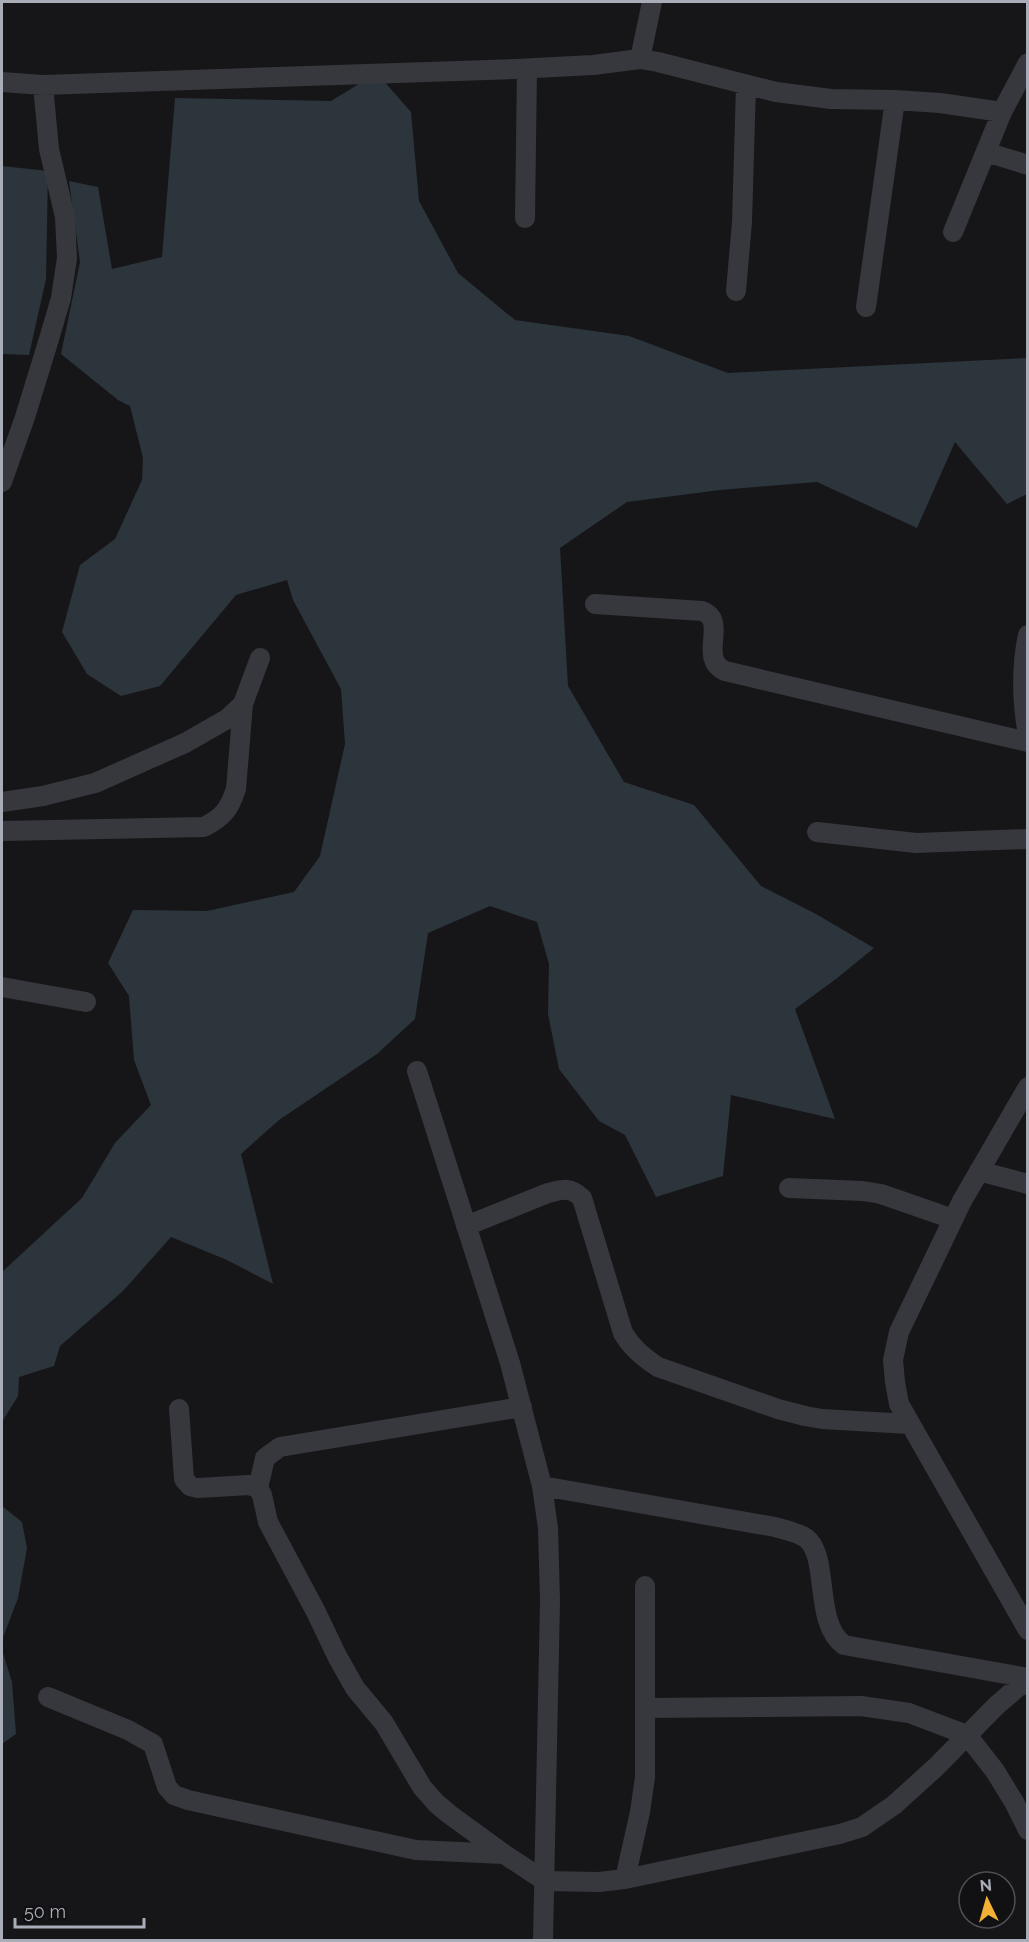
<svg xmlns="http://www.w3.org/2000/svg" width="1029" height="1942" font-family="Raleway,sans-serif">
	<rect width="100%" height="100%" fill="#161618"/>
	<path fill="#2c353c" d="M382 79 411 112 419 201 458 273 515 320 629 336 728 373 1027 358V494L1007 504 955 442 917 528 817 482 720 490 627 502 560 548 568 686 624 782 694 805 761 886 816 914 874 948 836 979 795 1009 835 1119 731 1095 723 1176 656 1197 625 1135 599 1121 559 1069 548 1014 549 964 537 922 490 906 428 933 415 1019 377 1054 279 1120 241 1154 273 1284 227 1260 171 1237 123 1291 60 1346 54 1366 19 1377 18 1396 2 1422V1272L82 1198 115 1143 151 1105 134 1060 129 996 108 963 133 910 207 911 294 892 320 856 345 744 341 689 293 600 287 580 236 595 160 686 121 696 87 674 62 632 80 565 115 539 142 480 143 458 130 406 118 400 61 354 80 262 69 181 98 187 112 269 162 257 175 98 331 101 362 82Z
		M2 166 48 171 46 279 29 355 2 354Z
		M2 1506 22 1522 27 1548 18 1598 2 1640Z
		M2 1650 12 1682 16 1734 2 1744Z"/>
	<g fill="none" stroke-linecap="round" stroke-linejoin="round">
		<path stroke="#37383d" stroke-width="20" d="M640 59 652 2
			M2 82 43 85 516 69 593 65 640 59 658 62 776 92 831 99 895 100 940 103 1002 112
			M986 152 1028 165
			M525 218 527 69
			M953 232 1002 112 1028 63
			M736 291 742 222 746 86
			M866 307 895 100
			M2 482 25 417 49 339 61 298 67 258 65 217 49 149 43 85
			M595 604 702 611C729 620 697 659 725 671L1028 742
			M1028 635C1021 668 1022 702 1028 735
			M2 802 43 796 95 783 185 743 227 719 243 704 260 658
			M2 831 204 827C223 817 229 810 236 789L243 704
			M817 832 916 843 1028 839
			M2 987 86 1002
			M417 1071 510 1363 542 1486 548 1528 550 1601 543 1940
			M1028 1087 962 1201 899 1332 893 1360 895 1382 899 1404 1028 1630
			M979 1171 1028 1184
			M789 1188 863 1191 881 1194 953 1219
			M466 1226 548 1193C564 1189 570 1187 582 1198L623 1333C632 1348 643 1357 658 1367L778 1409 805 1416 822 1419 909 1424
			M179 1409 184 1479 190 1486 198 1488 249 1485 258 1488 262 1495 268 1522 316 1612 337 1656 355 1688 384 1723 422 1787 436 1803 449 1814 504 1854 545 1881 599 1882 625 1879 840 1834 862 1827 894 1805 936 1767 997 1705 1018 1687 1028 1683
			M542 1486 775 1527C785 1530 797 1532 806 1538 830 1556 813 1623 844 1645L1028 1678
			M258 1488 265 1458 280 1447 522 1407
			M48 1697 128 1730 153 1744 167 1787 174 1795 188 1800 416 1850 504 1854
			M645 1708 861 1706 909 1713 967 1735 995 1771 1014 1802 1028 1830
			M625 1879 640 1812 645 1777V1586"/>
	</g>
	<rect width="1029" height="1942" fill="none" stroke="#a8adb8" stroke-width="6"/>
	<g transform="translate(987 1900) rotate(355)"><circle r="28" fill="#111113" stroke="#4d4f55" stroke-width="1.5"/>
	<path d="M0-4.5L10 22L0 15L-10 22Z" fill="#f2b134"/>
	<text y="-9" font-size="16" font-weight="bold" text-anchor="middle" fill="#a8adb8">N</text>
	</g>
	<path d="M15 1918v9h129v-9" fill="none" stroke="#a8adb8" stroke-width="3"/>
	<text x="24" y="1918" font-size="18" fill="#a8adb8" stroke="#111113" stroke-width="4.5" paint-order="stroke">50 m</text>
</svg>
